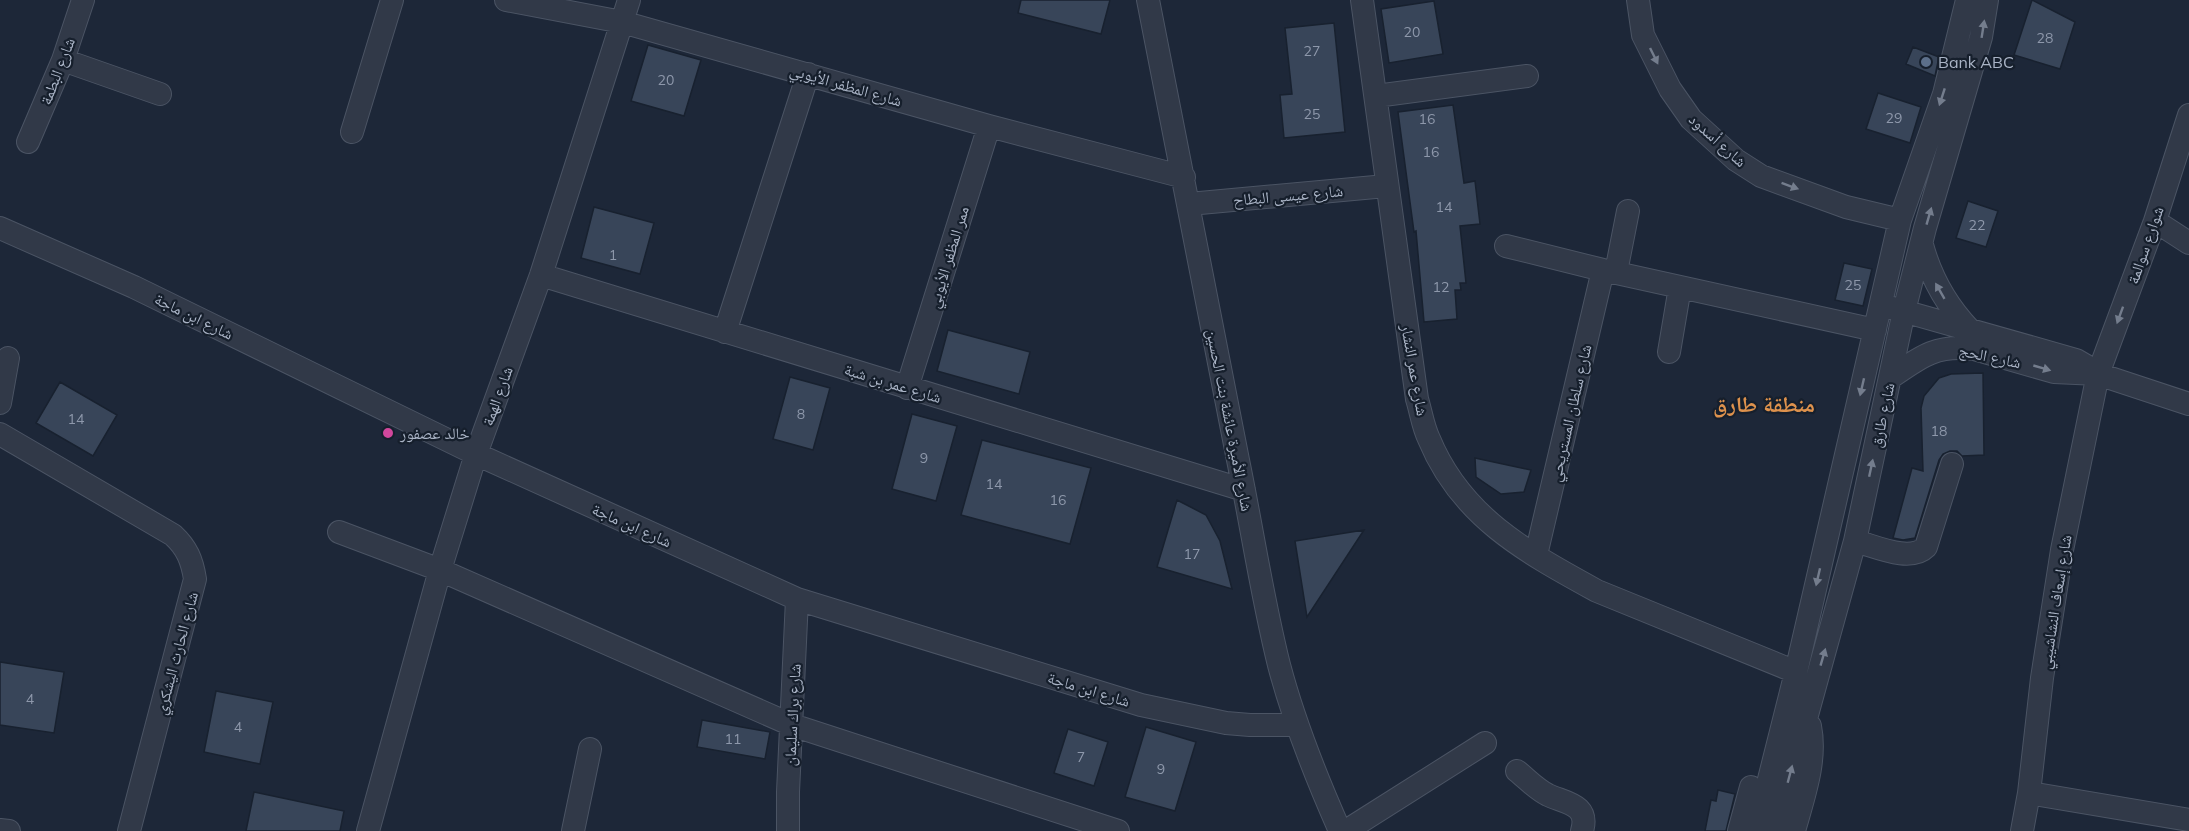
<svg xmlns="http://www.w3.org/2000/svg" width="2189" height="831" font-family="Mulish,'Noto Naskh Arabic',sans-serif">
	<rect width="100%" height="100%" fill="#1d2738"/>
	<path fill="#384559" stroke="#18212f" stroke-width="1.5" d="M1021 0H1110L1101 34 1018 13Z
		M2032 0 2075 22 2060 69 2014 55Z
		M1434 1 1443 54 1389 63 1381 9Z
		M1334 23 1345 132 1284 138 1280 95 1292 94 1285 28Z
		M648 45 701 60 684 116 631 101Z
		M1913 47 1939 57 1935 76 1906 64Z
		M1878 93 1921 107 1910 143 1866 129Z
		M1453 105 1464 183 1475 181 1480 224 1460 226 1466 283H1460L1461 290H1455L1457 319 1424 322 1416 231 1414 232 1398 112Z
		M1968 201 1998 211 1986 247 1956 238Z
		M594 207 654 223 640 274 581 258Z
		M1844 263 1872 269 1863 306 1835 300Z
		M948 330 1030 352 1019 394 937 371Z
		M1983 373 1984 455 1962 456 1957 451H1950L1943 454 1939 460 1915 538 1903 540 1893 538 1912 468 1923 471 1921 408 1924 396 1939 378 1951 374Z
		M790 377 830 388 813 450 773 439Z
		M60 382 117 415 93 456 36 423Z
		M912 414 957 426 936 501 892 489Z
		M982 440 1091 468 1070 544 961 515Z
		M1475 458 1531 470 1524 492 1501 494 1476 477Z
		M1177 500 1206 515 1220 541 1232 589 1157 567Z
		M1364 530 1307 617 1295 541Z
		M0 662 64 672 54 733 0 725Z
		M216 691 273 702 260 764 204 752Z
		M702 720 770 732 765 759 697 747Z
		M1146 727 1196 742 1175 811 1125 797Z
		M1068 729 1108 742 1094 786 1054 773Z
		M1718 790 1735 794 1726 831H1705L1711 800 1716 801Z
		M254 792 344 811 340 831H246Z"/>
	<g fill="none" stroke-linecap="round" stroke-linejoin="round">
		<g stroke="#4b5464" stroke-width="24">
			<path id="minor" d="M506 0 622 22 989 126 1184 177
				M1148 0C1179 153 1207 307 1238 460 1252 528 1262 597 1279 665 1294 722 1316 777 1340 831
				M1362 0 1417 399C1421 412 1423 427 1429 439 1461 517 1526 552 1597 591L1796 672
				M1638 0 1643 35 1670 89 1691 119 1736 160 1761 176 1846 207 1900 220
				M63 60 160 94
				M1376 96 1527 76
				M352 132 392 0
				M28 142 63 60 83 0
				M1189 204 1386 186
				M2155 221 2189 243
				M0 228 134 287 476 454 797 599 1141 705 1226 723 1250 725H1297
				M1922 245C1931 278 1946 305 1970 330
				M1506 246 1603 270 1875 330
				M1616 272 1628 211
				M541 275 1244 490
				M1889 307 2076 360 2095 371
				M725 332 808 74
				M1669 352 1680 287
				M1890 378C1920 357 1936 344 1974 349L2054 372 2098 374 2189 404
				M907 388 989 126
				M0 403 8 358
				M0 434 173 535C187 548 192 560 195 579L129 831
				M339 532 440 570 792 725 1118 831
				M1855 541C1875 546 1910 563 1926 547L1952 464
				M1536 555 1603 270
				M1517 771C1527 779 1536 789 1548 795 1565 803 1590 804 1582 831
				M2029 793 2189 820
				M0 830 9 831
				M368 831 440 570 476 454 541 275 629 0
				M573 831 590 749
				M788 831V792L797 599
				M1346 831 1485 743
				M1739 831 1751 787
				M1756 831 1796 672 1900 220 1944 94 1967 0
				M1775 831 1855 541 1904 311 1925 228 1981 37 1987 0
				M1794 831C1803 798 1817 761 1810 726
				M2022 831 2029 793 2042 678 2062 550 2098 374 2155 221 2189 115"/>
		</g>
		<use href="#minor" stroke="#313948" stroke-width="22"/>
	</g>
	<defs><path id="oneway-solid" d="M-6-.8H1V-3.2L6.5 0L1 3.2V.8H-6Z" transform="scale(1.5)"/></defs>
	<g fill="#747d8d">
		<use href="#oneway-solid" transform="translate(1983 29) rotate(-81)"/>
		<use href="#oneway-solid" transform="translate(1654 56) rotate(64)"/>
		<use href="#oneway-solid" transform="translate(1942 97) rotate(108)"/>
		<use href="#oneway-solid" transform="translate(1790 186) rotate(20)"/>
		<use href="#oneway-solid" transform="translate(1929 216) rotate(-74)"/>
		<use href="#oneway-solid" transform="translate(1940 291) rotate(-120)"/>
		<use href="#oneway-solid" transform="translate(2120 315) rotate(110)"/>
		<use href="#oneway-solid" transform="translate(2042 368) rotate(16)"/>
		<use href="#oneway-solid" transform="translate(1862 387) rotate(103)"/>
		<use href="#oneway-solid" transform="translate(1871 468) rotate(-78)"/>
		<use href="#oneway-solid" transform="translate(1818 577) rotate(103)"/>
		<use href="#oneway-solid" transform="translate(1823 657) rotate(-74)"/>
		<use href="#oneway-solid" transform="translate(1790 774) rotate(-75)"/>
	</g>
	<circle fill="#5c6f8a" stroke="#161f2c" stroke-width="2" cx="1926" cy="62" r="6"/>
	<circle fill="#d1479c" stroke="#161f2c" stroke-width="2" cx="388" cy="433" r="6"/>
	<g text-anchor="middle" stroke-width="4.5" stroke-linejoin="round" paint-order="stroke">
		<g font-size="14" fill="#8e98ab">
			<text x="1412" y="37">20</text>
			<text x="2045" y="43">28</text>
			<text x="1312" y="56">27</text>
			<text x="666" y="85">20</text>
			<text x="1312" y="119">25</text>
			<text x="1894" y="123">29</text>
			<text x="1427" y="124">16</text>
			<text x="1431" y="157">16</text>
			<text x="1444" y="212">14</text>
			<text x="1977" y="230">22</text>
			<text x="613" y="260">1</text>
			<text x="1853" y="290">25</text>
			<text x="1441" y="292">12</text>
			<text x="801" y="419">8</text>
			<text x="76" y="424">14</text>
			<text x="1939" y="436">18</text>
			<text x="924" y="463">9</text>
			<text x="994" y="489">14</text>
			<text x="1058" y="505">16</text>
			<text x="1192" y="559">17</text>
			<text x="30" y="704">4</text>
			<text x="238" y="732">4</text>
			<text x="733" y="744">11</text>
			<text x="1081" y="762">7</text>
			<text x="1161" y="774">9</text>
		</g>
		<g font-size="16" fill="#aab4c6" stroke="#161f2c" text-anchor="start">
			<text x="1938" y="68">Bank ABC</text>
			<text x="400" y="439">خالد عصفور</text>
		</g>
		<g font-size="16" fill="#aab4c6" stroke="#161f2c">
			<text transform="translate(57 71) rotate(-69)" y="6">شارع البطمة</text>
			<text transform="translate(846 85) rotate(16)" y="6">شارع المظفر الأيوبي</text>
			<text transform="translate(1718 140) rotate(42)" y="6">شارع أسدود</text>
			<text transform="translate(1288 195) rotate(-5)" y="6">شارع عيسى البطاح</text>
			<text transform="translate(2145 245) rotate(-71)" y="6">شوارع سوالمة</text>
			<text transform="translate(948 257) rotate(-73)" y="6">ممر المظفر الأيوبي</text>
			<text transform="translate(194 316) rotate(26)" y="6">شارع ابن ماجة</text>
			<text transform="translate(1990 356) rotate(12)" y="6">شارع الحج</text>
			<text transform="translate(1415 370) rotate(80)" y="6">شارع عمر النشار</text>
			<text transform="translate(893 383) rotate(17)" y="6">شارع عمر بن شبة</text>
			<text transform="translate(497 396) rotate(-70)" y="6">شارع الهمة</text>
			<text transform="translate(1570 413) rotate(-77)" y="6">شارع سلطان المستريحي</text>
			<text transform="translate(1882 415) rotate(-78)" y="6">شارع طارق</text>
			<text transform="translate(1230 420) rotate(79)" y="6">شارع الأميرة عائشة بنت الحسين</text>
			<text transform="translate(632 525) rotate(24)" y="6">شارع ابن ماجة</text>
			<text transform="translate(2055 602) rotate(-81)" y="6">شارع إسعاف النشاشيبي</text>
			<text transform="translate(176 653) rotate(-75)" y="6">شارع الحارث اليشكري</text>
			<text transform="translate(1089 689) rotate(17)" y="6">شارع ابن ماجة</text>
			<text transform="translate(792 715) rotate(-87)" y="6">شارع براك سليمان</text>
		</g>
		<g font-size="22" font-weight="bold" fill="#de924d" stroke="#161f2c">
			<text x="1764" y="412">منطقة طارق</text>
		</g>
	</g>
</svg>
